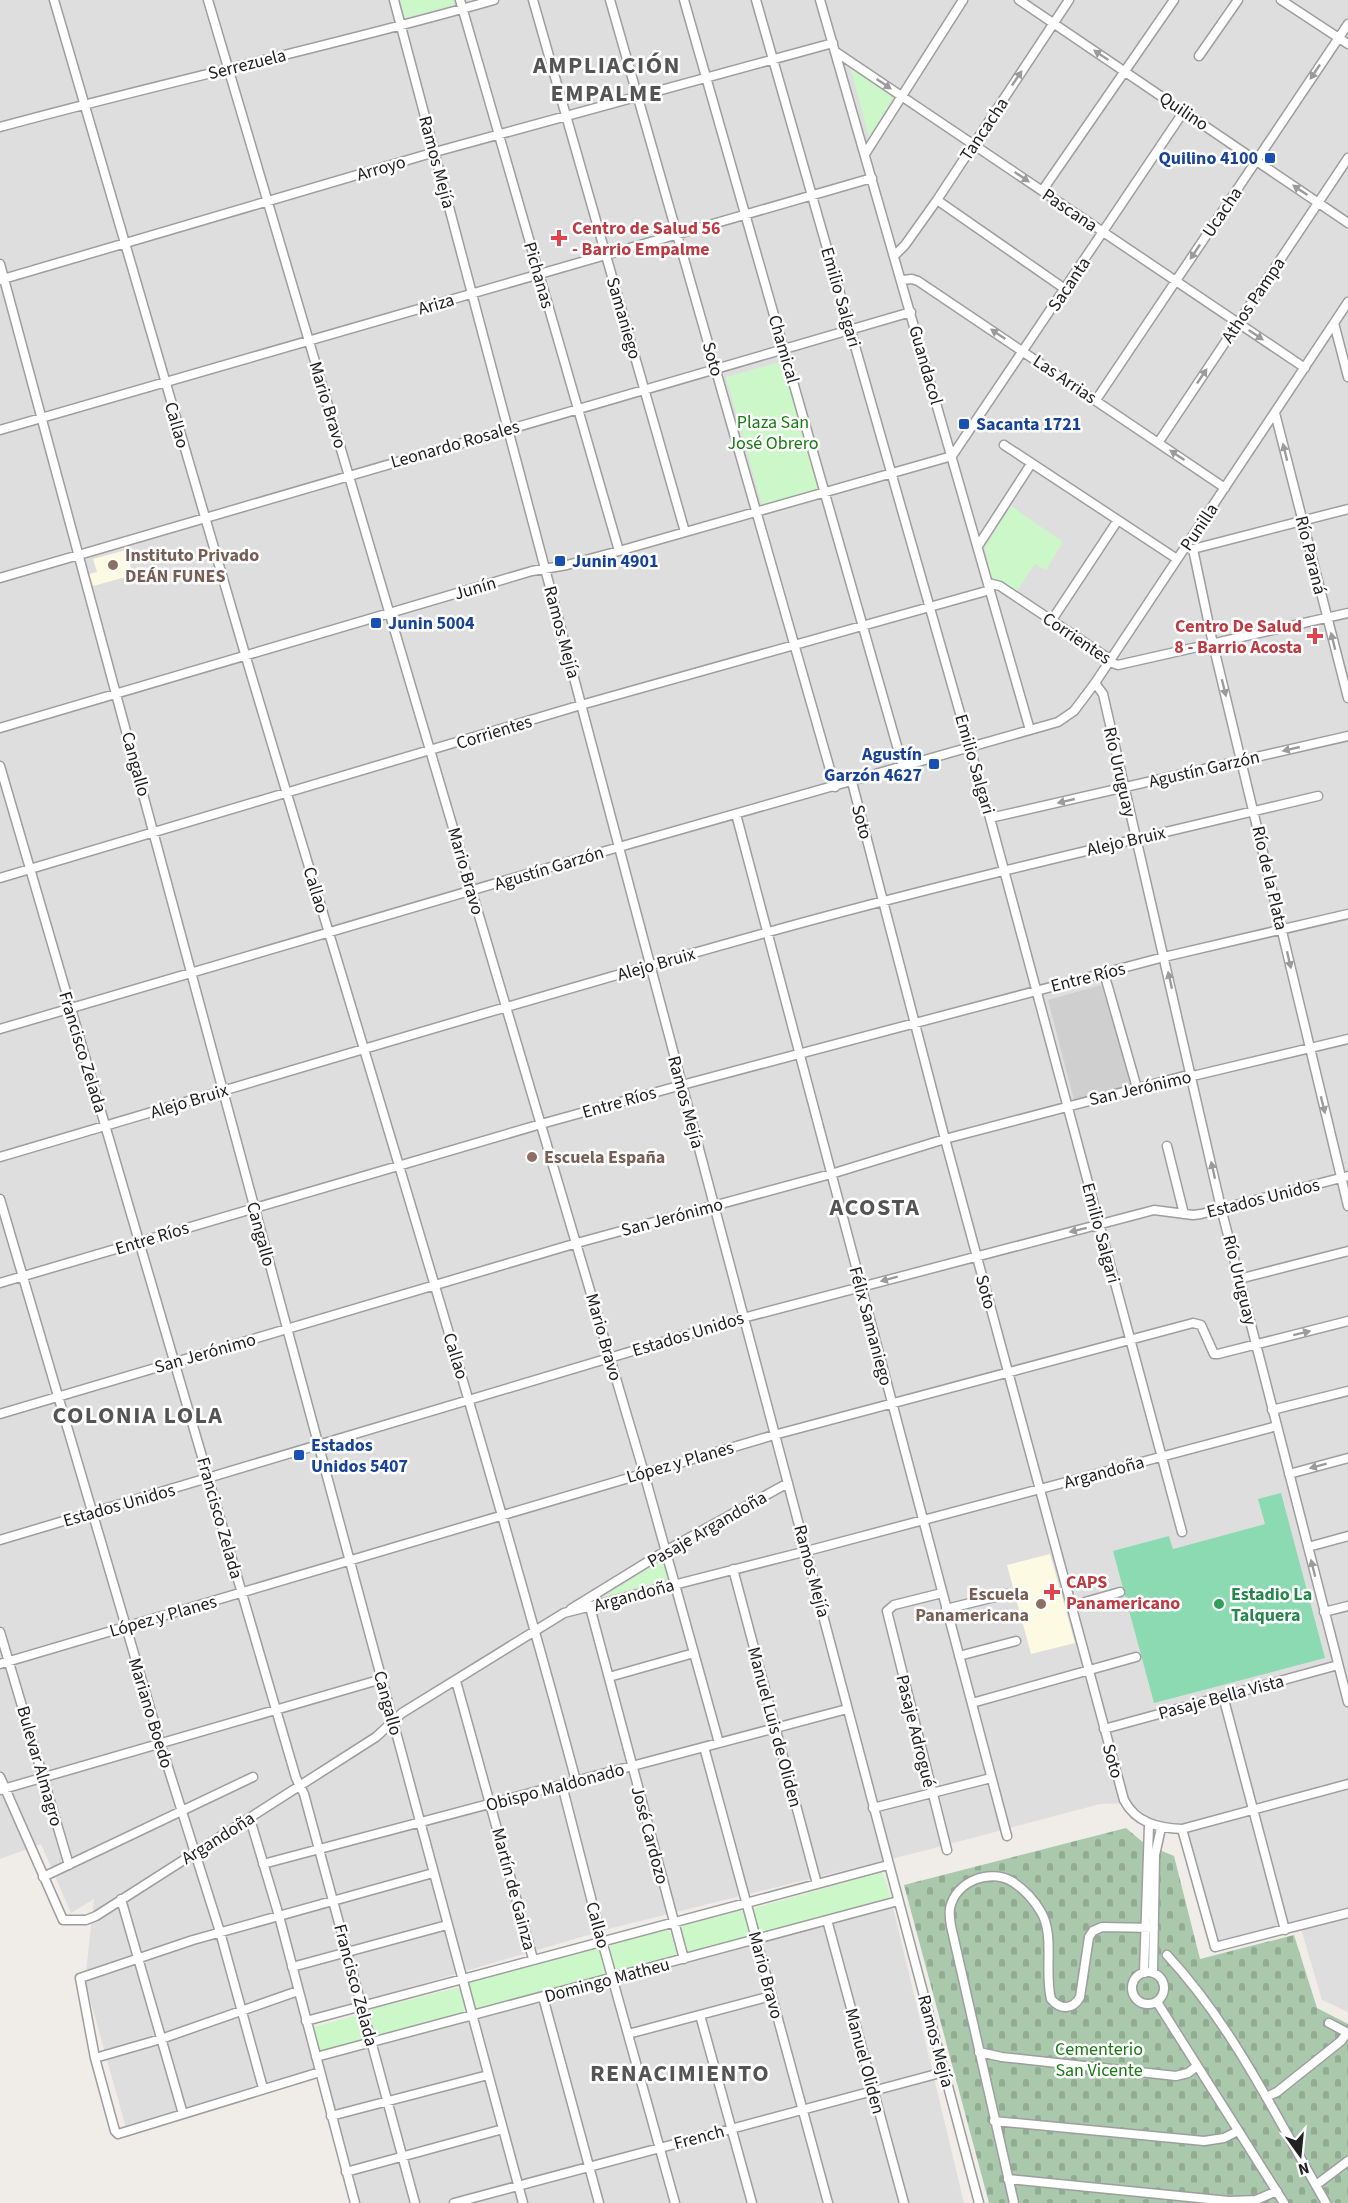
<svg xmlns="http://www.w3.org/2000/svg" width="1348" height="2203" font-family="'Source Sans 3',sans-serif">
	<defs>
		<pattern id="cemetery-stones" width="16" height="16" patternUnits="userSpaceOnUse" patternTransform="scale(1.5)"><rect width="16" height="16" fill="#aac8ab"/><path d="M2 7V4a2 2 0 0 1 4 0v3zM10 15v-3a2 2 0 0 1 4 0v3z" fill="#92ac93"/></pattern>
	</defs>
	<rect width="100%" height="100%" fill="#f0ece8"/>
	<path fill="#dfdede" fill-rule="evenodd" d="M0 0H1348V2012L1322 2000 1299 1922 1217 1941 1185 1827 1155 1823 1131 1803 1100 1804 927 1850 612 1928 302 2019 314 2063 893 1907 964 2203H353L314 2069 126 2128 85 1981 94 1899 71 1913 41 1844 0 1859ZM1265 1524 1154 1703 1169 1536 1173 1549Z"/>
	<path fill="#fdfae4" d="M126 550 133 575 93 586 89 574 97 572 93 559Z
		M1050 1554 1075 1643 1031 1654 1007 1565Z"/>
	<path fill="#cfcfcf" d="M1101 985 1132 1085 1074 1100 1048 1000Z"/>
	<path fill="url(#cemetery-stones)" d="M1126 1828 1145 1844 1174 1856 1200 1959 1294 1935 1317 2008 1348 2024V2203H989L904 1885Z"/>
	<path fill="#cbf7c9" d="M400 0H453L454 5 405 18Z
		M850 66 893 98 869 137Z
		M784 361 820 488 762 505 726 377Z
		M1011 506 1063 542 1046 570 1035 564 1016 592 991 577 985 547Z
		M663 1560 667 1562 670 1574 669 1579 601 1598Z
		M882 1872 890 1894 889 1898 766 1933 759 1931 752 1911 755 1908Z
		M741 1910 744 1913 750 1932V1935L746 1939 693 1952 688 1951 681 1928 683 1926Z
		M667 1930 670 1932 677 1954 676 1956 620 1973 615 1970 609 1948 612 1944Z
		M598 1948C604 1954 608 1970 604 1977L475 2011 468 1983Z
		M457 1988 461 1990 465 2008 463 2014 376 2037C372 2030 367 2016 372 2009Z
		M354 2016 360 2020 364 2037 361 2043 323 2051 319 2049 314 2027Z"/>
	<path fill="#8bdab1" d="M1281 1493 1325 1658 1154 1703 1113 1551 1169 1536 1173 1549 1265 1524 1258 1499Z"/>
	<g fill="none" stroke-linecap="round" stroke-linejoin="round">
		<g stroke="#9e9e9e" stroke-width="11">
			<path id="minor" d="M54 0C119 218 180 436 245 654 357 1029 474 1403 576 1781
				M208 0 644 1473 719 1743
				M394 0 979 2203
				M460 0 619 551
				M533 0 685 532
				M610 0 835 787
				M684 0 903 767
				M756 0 990 818 1182 1532
				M820 0 1030 730
				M1019 0 1348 223
				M1281 0 1348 44
				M836 52 1305 368
				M1199 56 1238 0
				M0 127C164 82 330 47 494 0
				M865 154 963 0
				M1042 191 1174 0
				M937 200 1065 289
				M895 255 905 245 937 200 1069 0
				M0 264 523 2203
				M0 280 435 152 833 43
				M902 280 912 279 918 281 1225 488
				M1334 323 1348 377
				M1096 400 1348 24
				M1275 413 1348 698
				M0 430 872 178
				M1158 443 1348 158
				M1004 445 1177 559
				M952 456 1184 111
				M978 546 1031 464
				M1189 547 1193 549 1348 509
				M1193 549 1213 644 1348 1206
				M0 578 911 312
				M988 583 1000 586 1105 656 1112 663 1118 665 1348 613
				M1052 620 1118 520
				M1095 683 1103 694 1221 1208 1348 1702
				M0 728 532 571 567 565 619 551 952 456
				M0 766C97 1104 199 1440 296 1778L304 1794 415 2203
				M852 782 945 1139 1124 1800C1136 1823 1158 1828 1182 1829L1348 1784
				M736 814 1007 1836
				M990 818 1348 736
				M0 878 581 705 990 590
				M1104 973 1137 1088
				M0 1029 619 847 1058 722 1074 711 1095 683 1348 302
				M1167 1146 1184 1214
				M0 1157C255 1082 509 1004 765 933 948 882 1133 840 1318 796
				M0 1199 160 1742 220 1932 263 2088
				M1239 1279 1348 1251
				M0 1283 541 1124 682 1085 1164 957 1348 914
				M1272 1410 1348 1391
				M0 1414 577 1243 831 1174 945 1139 1184 1076 1197 1075 1348 1039
				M1289 1474 1348 1458
				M0 1540 743 1318 1154 1210 1193 1215 1201 1214 1348 1176
				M1308 1547 1348 1536
				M733 1569 817 1884
				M942 1593 894 1605 887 1611 947 1850
				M1071 1606 1120 1592
				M590 1607 684 1959
				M571 1609 667 1550 788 1483
				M946 1609 1007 1594
				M1324 1612 1348 1606
				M0 1632 69 1865
				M959 1656 1016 1641
				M0 1664 774 1435 1193 1323 1201 1325 1214 1354H1218L1348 1321
				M609 1677 694 1653
				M456 1681 533 1959
				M1223 1696 1285 1930
				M972 1703 1136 1657
				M1104 1729 1338 1665
				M704 1747 828 2203
				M0 1777 63 1920H86L96 1916 376 1737 402 1713 564 1613 807 1551 1277 1426
				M562 1785 602 1941 675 2203
				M0 1790 382 1679
				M873 1808 991 1778
				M250 1819 279 1916 355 2203
				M1182 1829 1215 1947 1348 1913
				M263 1864 847 1709
				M43 1877 253 1777
				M121 1899 183 2114
				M827 1920 904 2203
				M1167 1955C1234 2027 1277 2119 1326 2203
				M292 1967 447 1925
				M1132 1988a16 16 0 1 1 32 0a16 16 0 1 1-32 0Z
				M1144 1973 1149 1825
				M1153 1973 1155 1855 1161 1828
				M543 1997 599 2203
				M1157 2002 1284 2203
				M700 2015 752 2203
				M306 2021 888 1865
				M1329 2023 1348 2033
				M628 2034 771 1996
				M979 2052 1002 2057 1176 2076 1188 2073 1197 2066
				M316 2057 898 1901
				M95 2058 161 2039 298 1991
				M320 2072 118 2134 115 2131 95 2058 80 1978 193 1940 433 1873
				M1266 2097 1277 2092 1341 2041 1347 2033
				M331 2116 488 2075
				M994 2121 1204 2141 1224 2138 1238 2131
				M346 2172 503 2129
				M1008 2179 1229 2201 1256 2200 1277 2191
				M1316 2185 1348 2161
				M454 2203 944 2072
				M1014 2203 951 1926C950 1920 949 1914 950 1908 956 1881 990 1868 1013 1882 1024 1889 1035 1901 1041 1912 1055 1935 1044 1973 1051 1999 1060 2010 1073 2010 1080 1997L1089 1937 1093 1931 1102 1927 1154 1928"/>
		</g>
		<use href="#minor" stroke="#fff" stroke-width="8"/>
	</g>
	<defs><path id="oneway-solid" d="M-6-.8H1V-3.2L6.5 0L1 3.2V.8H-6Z" transform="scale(1.5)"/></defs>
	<g fill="#9b9b9b">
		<use href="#oneway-solid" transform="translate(1101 55) rotate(-146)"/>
		<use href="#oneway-solid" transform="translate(1315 72) rotate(124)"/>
		<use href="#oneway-solid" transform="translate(1017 78) rotate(-56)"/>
		<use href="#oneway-solid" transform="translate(884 84) rotate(34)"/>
		<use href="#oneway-solid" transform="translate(1022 177) rotate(34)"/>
		<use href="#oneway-solid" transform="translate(1300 190) rotate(-146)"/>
		<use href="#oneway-solid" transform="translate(1195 252) rotate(124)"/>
		<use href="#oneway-solid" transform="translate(998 334) rotate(-146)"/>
		<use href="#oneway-solid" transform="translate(1256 335) rotate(34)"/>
		<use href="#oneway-solid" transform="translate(1202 376) rotate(-56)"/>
		<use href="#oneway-solid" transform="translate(1285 452) rotate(-104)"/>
		<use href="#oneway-solid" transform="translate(1177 455) rotate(-146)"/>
		<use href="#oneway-solid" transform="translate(1333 641) rotate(-104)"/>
		<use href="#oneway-solid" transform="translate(1224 688) rotate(76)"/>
		<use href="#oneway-solid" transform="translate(1291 749) rotate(167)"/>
		<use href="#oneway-solid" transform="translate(1066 801) rotate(167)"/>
		<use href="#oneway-solid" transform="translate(1289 960) rotate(77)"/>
		<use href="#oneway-solid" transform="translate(1170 980) rotate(-103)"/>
		<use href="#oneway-solid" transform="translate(1323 1105) rotate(76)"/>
		<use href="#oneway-solid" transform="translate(1213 1170) rotate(-103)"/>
		<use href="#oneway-solid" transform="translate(1078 1230) rotate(166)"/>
		<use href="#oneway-solid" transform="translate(889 1279) rotate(165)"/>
		<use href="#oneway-solid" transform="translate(1302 1333) rotate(-14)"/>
		<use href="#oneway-solid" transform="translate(1318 1466) rotate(165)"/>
		<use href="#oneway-solid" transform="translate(1313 1568) rotate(-104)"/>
	</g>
	<g fill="#1a4fb4" stroke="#fff" stroke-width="2">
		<rect x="1264" y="152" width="12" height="12" rx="3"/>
		<rect x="958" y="418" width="12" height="12" rx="3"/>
		<rect x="554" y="555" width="12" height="12" rx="3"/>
		<rect x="370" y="617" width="12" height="12" rx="3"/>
		<rect x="928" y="758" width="12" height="12" rx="3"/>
		<rect x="293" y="1449" width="12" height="12" rx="3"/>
	</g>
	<g fill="#e0444e" stroke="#fff" stroke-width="2">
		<path d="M556 229h6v6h6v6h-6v6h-6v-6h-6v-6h6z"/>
		<path d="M1312 627h6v6h6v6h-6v6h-6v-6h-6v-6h6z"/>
		<path d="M1049 1583h6v6h6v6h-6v6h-6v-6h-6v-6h6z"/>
	</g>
	<g fill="#8d6e63" stroke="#fff" stroke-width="2">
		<circle cx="113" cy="565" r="6"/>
		<circle cx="532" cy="1157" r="6"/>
		<circle cx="1041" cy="1604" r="6"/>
	</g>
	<circle fill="#2e9e5b" stroke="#fff" stroke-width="2" cx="1219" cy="1604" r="6"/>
	<g text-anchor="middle" stroke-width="5" stroke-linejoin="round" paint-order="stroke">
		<g font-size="18" fill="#212121" stroke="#fff">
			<text transform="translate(247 64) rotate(-14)" y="6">Serrezuela</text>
			<text transform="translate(1184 111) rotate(34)" y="6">Quilino</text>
			<text transform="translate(984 129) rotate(-56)" y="6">Tancacha</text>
			<text transform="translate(437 162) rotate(75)" y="6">Ramos Mejía</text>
			<text transform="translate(381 168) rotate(-16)" y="6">Arroyo</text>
			<text transform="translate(1070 210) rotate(34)" y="6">Pascana</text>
			<text transform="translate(1222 212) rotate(-56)" y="6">Ucacha</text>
			<text transform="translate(539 275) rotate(74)" y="6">Pichanas</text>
			<text transform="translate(1069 284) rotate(-56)" y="6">Sacanta</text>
			<text transform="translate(841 297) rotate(74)" y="6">Emilio Salgari</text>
			<text transform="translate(1253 300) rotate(-56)" y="6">Athos Pampa</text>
			<text transform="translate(436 304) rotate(-16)" y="6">Ariza</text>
			<text transform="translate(624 318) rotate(74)" y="6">Samaniego</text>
			<text transform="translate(784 349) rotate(74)" y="6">Chamical</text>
			<text transform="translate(713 359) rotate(74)" y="6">Soto</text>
			<text transform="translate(926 365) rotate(74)" y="6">Guandacol</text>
			<text transform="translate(1065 379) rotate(34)" y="6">Las Arrias</text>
			<text transform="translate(328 405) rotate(73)" y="6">Mario Bravo</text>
			<text transform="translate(177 425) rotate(74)" y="6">Callao</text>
			<text transform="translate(455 444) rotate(-16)" y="6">Leonardo Rosales</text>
			<text transform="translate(1199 527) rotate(-56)" y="6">Punilla</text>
			<text transform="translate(1311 555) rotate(76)" y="6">Río Paraná</text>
			<text transform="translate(475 588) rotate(-16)" y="6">Junín</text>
			<text transform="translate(562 632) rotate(75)" y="6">Ramos Mejía</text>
			<text transform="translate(1077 638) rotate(34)" y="6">Corrientes</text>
			<text transform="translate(494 732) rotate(-17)" y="6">Corrientes</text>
			<text transform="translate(136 764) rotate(75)" y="6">Cangallo</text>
			<text transform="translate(975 764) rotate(74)" y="6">Emilio Salgari</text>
			<text transform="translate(1204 769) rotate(-13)" y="6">Agustín Garzón</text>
			<text transform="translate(1120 772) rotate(77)" y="6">Río Uruguay</text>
			<text transform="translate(862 822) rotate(75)" y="6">Soto</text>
			<text transform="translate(1126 841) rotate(-13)" y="6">Alejo Bruix</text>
			<text transform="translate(549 868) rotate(-17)" y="6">Agustín Garzón</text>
			<text transform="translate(466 871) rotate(74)" y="6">Mario Bravo</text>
			<text transform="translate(1270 878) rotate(77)" y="6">Río de la Plata</text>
			<text transform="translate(316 890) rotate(73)" y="6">Callao</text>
			<text transform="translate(656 964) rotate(-16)" y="6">Alejo Bruix</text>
			<text transform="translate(1088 977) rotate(-14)" y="6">Entre Ríos</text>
			<text transform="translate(83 1052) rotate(73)" y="6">Francisco Zelada</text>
			<text transform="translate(1140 1088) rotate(-13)" y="6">San Jerónimo</text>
			<text transform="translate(189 1101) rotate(-17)" y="6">Alejo Bruix</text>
			<text transform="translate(619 1102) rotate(-16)" y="6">Entre Ríos</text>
			<text transform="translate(686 1102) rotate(75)" y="6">Ramos Mejía</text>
			<text transform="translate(1263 1198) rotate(-14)" y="6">Estados Unidos</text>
			<text transform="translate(672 1217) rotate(-15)" y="6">San Jerónimo</text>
			<text transform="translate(1101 1233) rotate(75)" y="6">Emilio Salgari</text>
			<text transform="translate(261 1234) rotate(75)" y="6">Cangallo</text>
			<text transform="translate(152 1238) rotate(-17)" y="6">Entre Ríos</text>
			<text transform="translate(1240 1280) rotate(76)" y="6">Río Uruguay</text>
			<text transform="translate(986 1292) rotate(75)" y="6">Soto</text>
			<text transform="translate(871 1326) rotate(75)" y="6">Félix Samaniego</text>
			<text transform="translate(688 1334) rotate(-17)" y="6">Estados Unidos</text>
			<text transform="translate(604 1337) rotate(74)" y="6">Mario Bravo</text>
			<text transform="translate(205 1353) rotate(-16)" y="6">San Jerónimo</text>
			<text transform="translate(456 1356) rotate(73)" y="6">Callao</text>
			<text transform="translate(680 1462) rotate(-16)" y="6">López y Planes</text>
			<text transform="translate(1104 1472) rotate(-15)" y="6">Argandoña</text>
			<text transform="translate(119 1505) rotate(-16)" y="6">Estados Unidos</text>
			<text transform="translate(220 1518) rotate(74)" y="6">Francisco Zelada</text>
			<text transform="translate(707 1529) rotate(-30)" y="6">Pasaje Argandoña</text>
			<text transform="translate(812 1571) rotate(75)" y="6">Ramos Mejía</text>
			<text transform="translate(634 1595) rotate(-15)" y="6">Argandoña</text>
			<text transform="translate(163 1616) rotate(-16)" y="6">López y Planes</text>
			<text transform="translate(1221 1697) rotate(-15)" y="6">Pasaje Bella Vista</text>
			<text transform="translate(388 1703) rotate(75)" y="6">Cangallo</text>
			<text transform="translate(151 1713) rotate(73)" y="6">Mariano Boedo</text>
			<text transform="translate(775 1727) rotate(75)" y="6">Manuel Luis de Oliden</text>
			<text transform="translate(916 1731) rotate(76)" y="6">Pasaje Adrogué</text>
			<text transform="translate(1113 1761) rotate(74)" y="6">Soto</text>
			<text transform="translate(40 1766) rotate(74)" y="6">Bulevar Almagro</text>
			<text transform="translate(555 1787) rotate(-15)" y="6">Obispo Maldonado</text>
			<text transform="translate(650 1835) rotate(75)" y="6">José Cardozo</text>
			<text transform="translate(218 1838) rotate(-32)" y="6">Argandoña</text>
			<text transform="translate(514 1889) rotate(75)" y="6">Martín de Gainza</text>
			<text transform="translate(598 1925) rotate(75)" y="6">Callao</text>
			<text transform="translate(766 1975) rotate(75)" y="6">Mario Bravo</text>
			<text transform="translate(607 1980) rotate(-15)" y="6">Domingo Matheu</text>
			<text transform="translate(356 1985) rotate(75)" y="6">Francisco Zelada</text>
			<text transform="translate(936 2041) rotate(75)" y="6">Ramos Mejía</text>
			<text transform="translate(865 2061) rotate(75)" y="6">Manuel Oliden</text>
			<text transform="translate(699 2137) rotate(-15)" y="6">French</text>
		</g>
		<g font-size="18" font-weight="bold" fill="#164399" stroke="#fff" text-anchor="start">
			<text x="1258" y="164" text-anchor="end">Quilino 4100</text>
			<text x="976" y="430">Sacanta 1721</text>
			<text x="572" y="567">Junin 4901</text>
			<text x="388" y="629">Junin 5004</text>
			<text x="922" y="760" text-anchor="end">Agustín<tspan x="922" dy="21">Garzón 4627</tspan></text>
			<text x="311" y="1451">Estados<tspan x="311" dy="21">Unidos 5407</tspan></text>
		</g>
		<g font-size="18" font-weight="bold" fill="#be3a42" stroke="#fff" text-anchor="start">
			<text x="572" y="234">Centro de Salud 56<tspan x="572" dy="21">- Barrio Empalme</tspan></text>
			<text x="1302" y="632" text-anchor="end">Centro De Salud<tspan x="1302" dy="21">8 - Barrio Acosta</tspan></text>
			<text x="1066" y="1588">CAPS<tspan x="1066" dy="21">Panamericano</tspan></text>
		</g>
		<g font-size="18" fill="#187b13" stroke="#fff">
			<text x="773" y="428">Plaza San<tspan x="773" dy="21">José Obrero</tspan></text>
			<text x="1099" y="2055">Cementerio<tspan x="1099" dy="21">San Vicente</tspan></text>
		</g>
		<g font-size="18" font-weight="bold" fill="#785e54" stroke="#fff" text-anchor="start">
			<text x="125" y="561">Instituto Privado<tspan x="125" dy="21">DEÁN FUNES</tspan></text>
			<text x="544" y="1163">Escuela España</text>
			<text x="1029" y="1600" text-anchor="end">Escuela<tspan x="1029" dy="21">Panamericana</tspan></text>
		</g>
		<g font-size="18" font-weight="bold" fill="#27864d" stroke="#fff" text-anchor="start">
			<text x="1231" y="1600">Estadio La<tspan x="1231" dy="21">Talquera</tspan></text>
		</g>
		<g font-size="24" font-weight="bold" letter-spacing="1.5" fill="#545454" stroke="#fff">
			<text x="607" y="73">AMPLIACIÓN<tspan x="607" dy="28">EMPALME</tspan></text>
			<text x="875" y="1215">ACOSTA</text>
			<text x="138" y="1423">COLONIA LOLA</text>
			<text x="680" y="2081">RENACIMIENTO</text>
		</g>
	</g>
	<g transform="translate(1300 2155) rotate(165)" stroke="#ffffff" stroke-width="4.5" paint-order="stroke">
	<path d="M0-4.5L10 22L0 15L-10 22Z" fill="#212121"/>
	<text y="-9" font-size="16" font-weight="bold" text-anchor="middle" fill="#212121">N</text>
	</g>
</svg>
